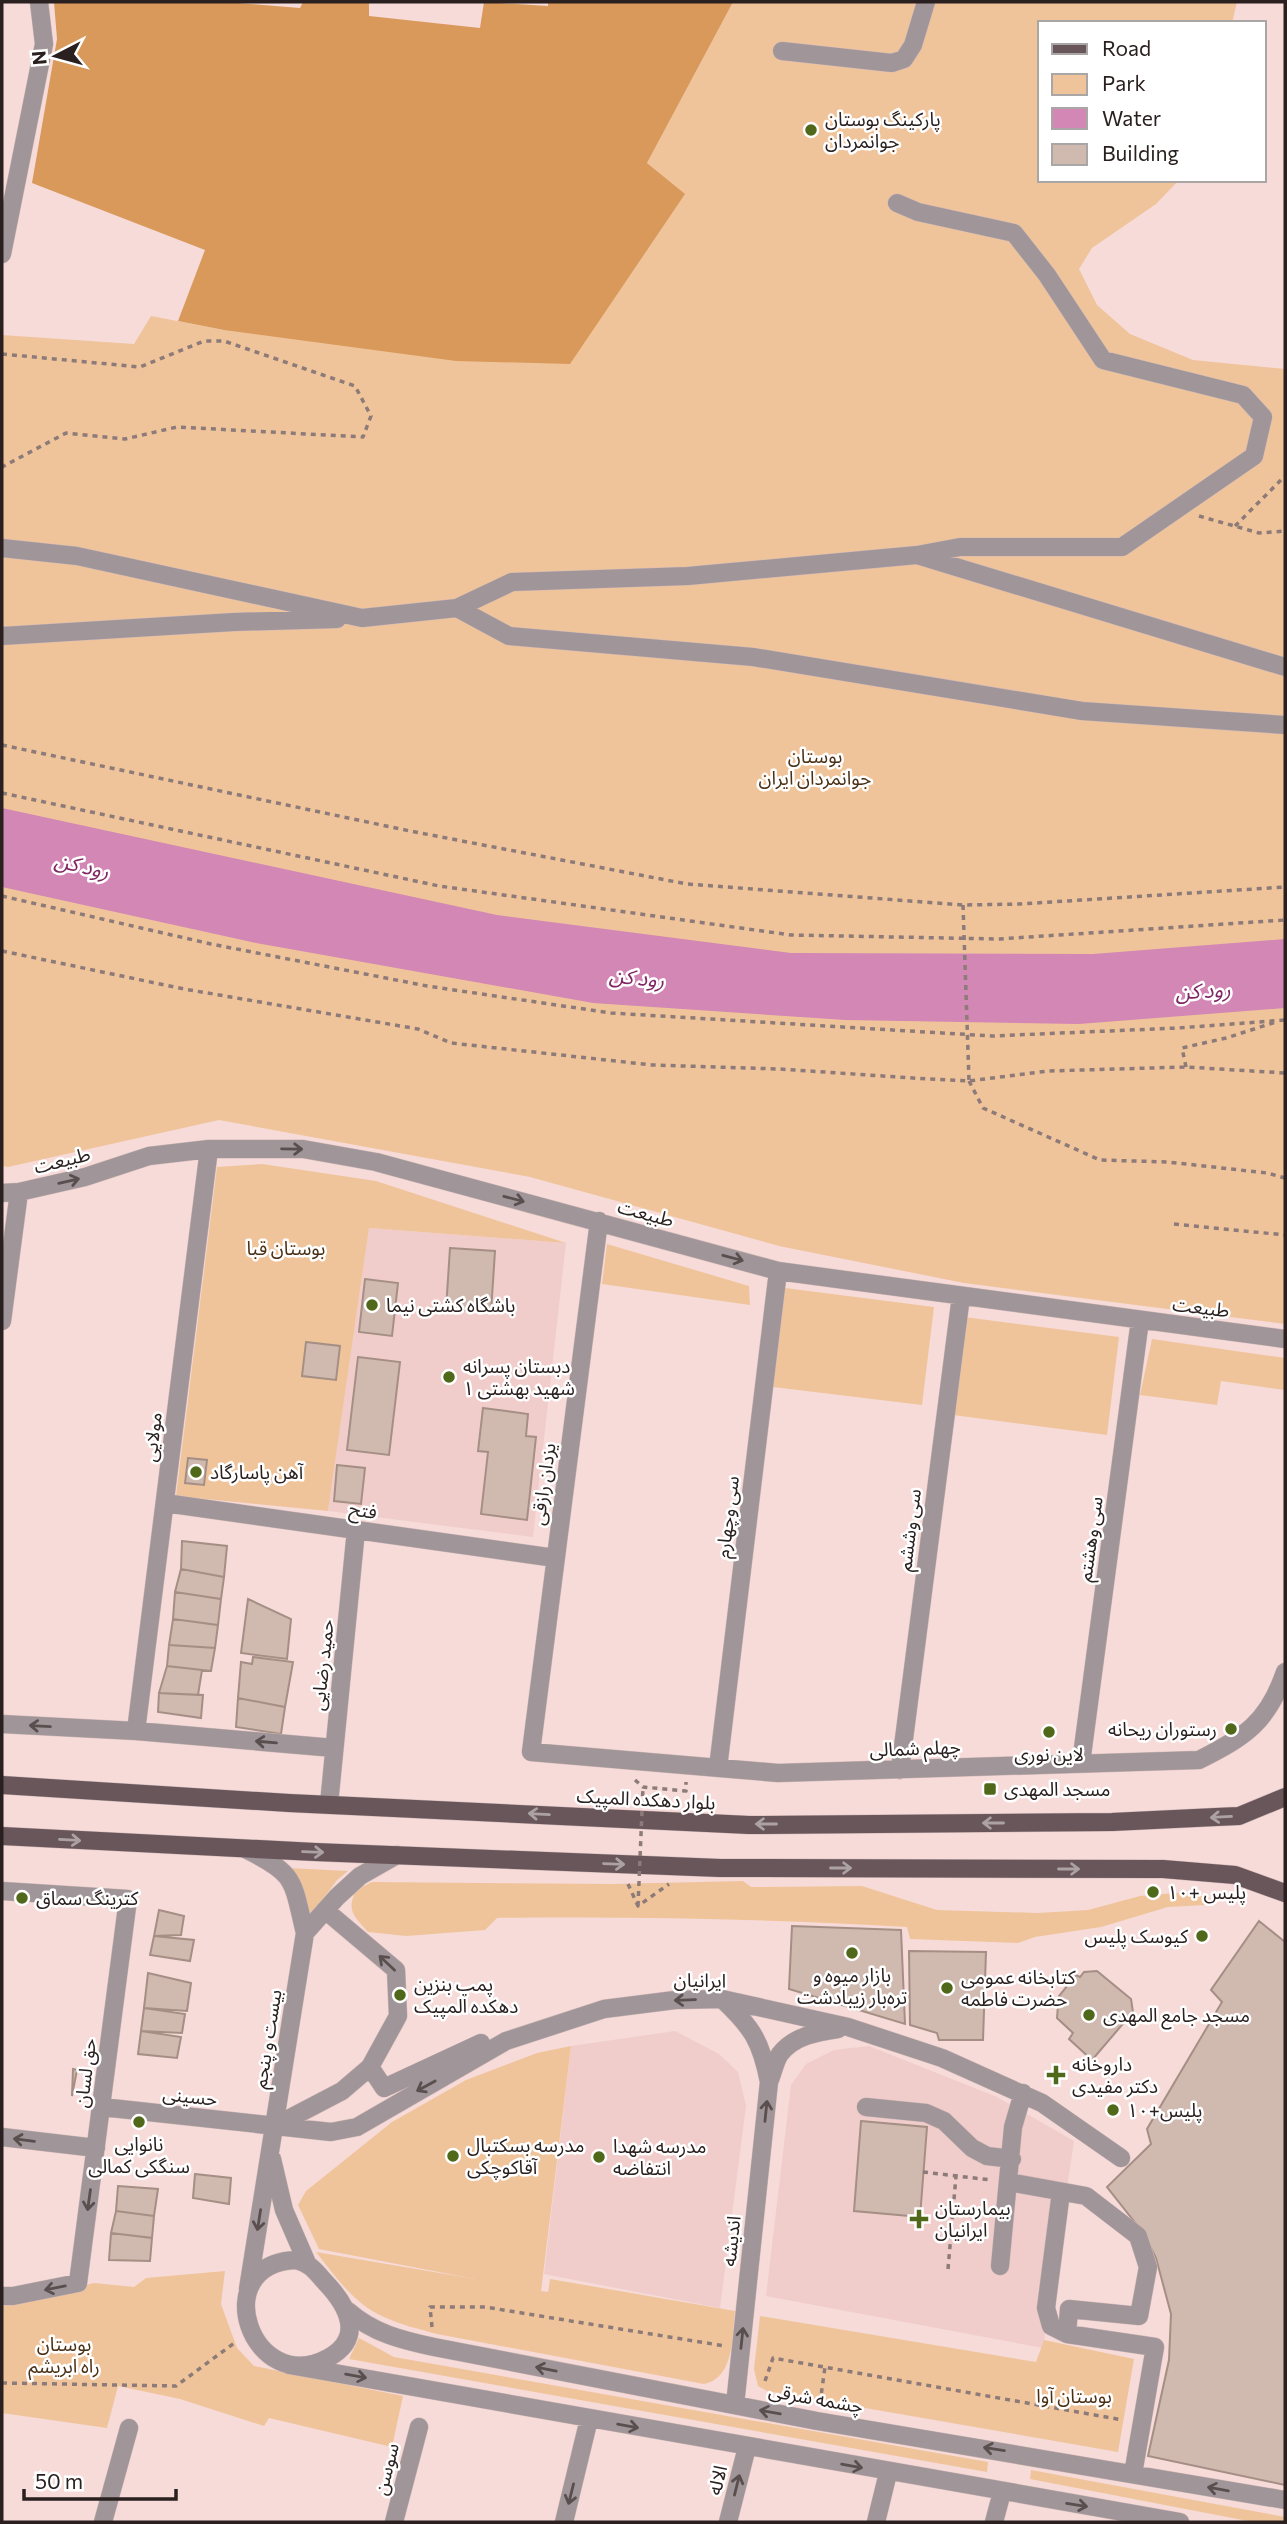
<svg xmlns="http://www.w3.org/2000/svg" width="1287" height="2524" font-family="Commissioner,'Noto Sans Arabic',sans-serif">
	<rect width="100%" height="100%" fill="#f6dbd9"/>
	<path fill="#f0cdca" d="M369 1228 566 1243 533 1537 328 1511Z
		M675 2031 719 2054 738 2072 746 2106 720 2308 544 2274 571 2046Z
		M869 2046 997 2097 1074 2141 1043 2348 766 2296 791 2085 806 2064 834 2050Z"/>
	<path fill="#f0c49a" d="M733 2H1237L1232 23H1040V180H1179L1156 204 1092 248 1079 269 1097 305 1130 334 1193 360 1285 369V1324L964 1283 779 1246 530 1177 219 1120 8 1167 2 1166V335L134 344 151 316 224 330 684 194 647 163Z
		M262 1164 376 1181 566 1243 369 1228 328 1511 176 1496 217 1167Z
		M607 1244 749 1286 750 1305 602 1284Z
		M785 1288 934 1307 922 1405 773 1387Z
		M964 1317 1119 1337 1107 1435 953 1415Z
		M1152 1339 1285 1358V1390L1221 1381 1217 1405 1140 1395Z
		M288 1868 348 1871 337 1880 310 1917 307 1901Z
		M743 1881 751 1887 862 1886 937 1910 1038 1913 1088 1910 1140 1896 1188 1892 1215 1900 1205 1905 1168 1907 1101 1927 1035 1937 1018 1943 910 1939 907 1927C770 1919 634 1916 497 1918L485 1930 406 1936 368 1932C354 1916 346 1911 356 1890L372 1882 613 1884Z
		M571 2046 541 2291 548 2292 550 2279 735 2311C732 2335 735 2378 704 2384L437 2334C419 2329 401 2325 384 2317 355 2305 335 2276 316 2252L475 2279 319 2249 298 2205 306 2191 392 2122 466 2080 537 2053Z
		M225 2271 221 2304 237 2348 254 2366 403 2396 392 2447 269 2418 264 2426 180 2399 118 2386 107 2428 2 2413V2306L94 2283 134 2287 146 2278Z
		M760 2316 1036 2362 1044 2340 1134 2359 1118 2452 767 2391 758 2386 754 2369Z
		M359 2338 394 2357 988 2462 987 2472 349 2359Z
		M1031 2470 1285 2517V2522H1253L1030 2479Z"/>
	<path fill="#d8995b" d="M54 2H226L300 8 303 2H369V16L480 28 484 2 548 6V2H733L647 163 685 194 570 364 456 361 224 330 178 321 205 250 32 183 57 39Z"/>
	<path fill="#d287b5" d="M2 808 497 915 791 953 1093 954 1285 939V1008L1079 1024 845 1020 593 1003 256 943 2 887Z"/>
	<path fill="#d0b9af" stroke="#a58f85" stroke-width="2" d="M450 1248 495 1251 491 1312 446 1309Z
		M365 1279 398 1283 392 1336 359 1332Z
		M306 1342 340 1346 336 1380 302 1376Z
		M358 1357 400 1362 389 1455 347 1450Z
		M483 1408 528 1414 526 1436 536 1437 527 1520 481 1514 488 1452 478 1451Z
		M188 1458 207 1460 204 1485 185 1483Z
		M337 1465 365 1468 361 1504 334 1501Z
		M182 1541 227 1546 224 1577 181 1569Z
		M181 1569 224 1577 221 1599 175 1592Z
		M175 1592 221 1599 218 1625 173 1619Z
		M248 1599 291 1619 287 1659 241 1653Z
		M173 1619 218 1625 215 1648 169 1645Z
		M169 1645 215 1648 211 1671 167 1666Z
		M253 1657 293 1662 285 1707 238 1698 241 1662 252 1664Z
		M167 1666 202 1670 198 1695 159 1693Z
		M159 1693 203 1695 201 1718 158 1712Z
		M238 1698 285 1707 281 1734 236 1727Z
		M159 1910 184 1916 181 1935 154 1936Z
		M1259 1921 1285 1942V2485L1148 2456 1169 2360 1171 2314 1156 2258 1144 2234 1107 2187 1151 2144 1147 2129 1222 2002 1211 1990Z
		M792 1926 901 1930 905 2024 789 1989Z
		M154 1936 194 1940 190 1961 150 1955Z
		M909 1951 986 1952 983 2040H939L937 2033 910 2025Z
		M1097 1971 1131 1999 1133 2012 1092 2060 1069 2039 1073 2033 1057 2018 1058 2005 1063 1999 1059 1996 1076 1975 1080 1977 1084 1972Z
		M148 1973 191 1983 187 2011 144 2008Z
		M144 2008 185 2014 182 2033 141 2031Z
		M141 2031 181 2037 177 2058 138 2054Z
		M73 2069 77 2070 72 2096Z
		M861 2121 927 2127 920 2217 854 2211Z
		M195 2174 231 2178 229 2204 193 2198Z
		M118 2186 158 2189 154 2216 116 2211Z
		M116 2211 154 2216 152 2238 111 2233Z
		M111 2233 152 2238 150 2261 109 2260Z"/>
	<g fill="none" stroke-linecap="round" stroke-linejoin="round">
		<g stroke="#d1b9b8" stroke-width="19">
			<path id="minor" d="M782 51 892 63 904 59 913 45 926 2
				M2 254 44 44 39 2
				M2 548 77 556 362 618 457 608 512 582 688 576 917 555 960 547H1122L1254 456 1263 417 1243 395 1103 360 1047 275 1014 233 918 212 897 203
				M920 556 1285 667
				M457 608 509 636 753 657 1082 711 1285 725
				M2 636 234 622 337 619
				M2 1193 19 1192 85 1177 149 1156 209 1149H303L376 1162 778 1271 1285 1339
				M599 1221 531 1752 778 1773 1199 1760C1245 1737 1268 1722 1285 1672
				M2 1321 19 1192
				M165 1503 555 1558
				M2 1724 136 1731 334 1748
				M136 1731 209 1149
				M1081 1763 1140 1320
				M718 1768 778 1271
				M900 1770 961 1296
				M329 1804 356 1530
				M245 1849C297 1874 292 1880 305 1933L248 2289
				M2 1891 128 1899 78 2283 13 2296H2
				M325 1910 396 1970 398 2016 370 2067 384 2088 481 2043
				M305 1933 337 1897 360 1876 397 1855
				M722 1999C752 2027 761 2041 769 2082
				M102 2107 331 2132 357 2127 506 2041 604 2009 675 2000 722 1999 848 2027 942 2058 1042 2103 1121 2158
				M866 2107 926 2113 944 2121 972 2148 987 2156 1012 2159
				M275 2126 342 2091 370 2067
				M2 2137 96 2148
				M272 2159 284 2210 307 2263
				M1009 2182 1086 2196 1138 2236 1148 2267 1139 2316 1069 2309 1067 2334 1155 2347 1133 2474
				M1061 2192 1046 2308 1051 2326 1067 2334
				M296 2260C310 2263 316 2272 325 2282 348 2306 365 2338 328 2358 252 2399 205 2264 296 2260Z
				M1000 2266 1013 2127 1023 2093
				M348 2311C373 2333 401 2340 434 2347L817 2421 1285 2500
				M289 2365 1180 2522
				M735 2405 769 2082C773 2073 775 2061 780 2054 794 2036 817 2032 838 2029
				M103 2522 129 2428
				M394 2522 419 2427
				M564 2522 589 2419
				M728 2522 747 2447
				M876 2522 888 2473
				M994 2522 1002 2492"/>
		</g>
		<g stroke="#d1b9b8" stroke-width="19">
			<path id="major" d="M2 1785 289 1803 749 1825 1112 1822 1216 1817 1239 1816 1285 1797
				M2 1836 315 1852 720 1868 1163 1869 1235 1875 1285 1893"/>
		</g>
		<path stroke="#8d7b79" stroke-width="3.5" stroke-dasharray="5 5" stroke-linecap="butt" d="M2 354 140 367 204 341H224L355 386 371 416 363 437 177 427 125 439 66 433 2 467
			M1199 516 1259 533 1285 531
			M1235 526 1285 476
			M2 745 410 831 687 884 963 905 1020 904 1285 887
			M2 793 439 886 791 935 999 939 1285 920
			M2 896 211 944 427 986 611 1013 992 1036 1178 1028 1285 1020
			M2 951 184 989 418 1029 451 1043 652 1065 779 1069 928 1079 969 1081 1048 1071 1186 1067 1285 1073
			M1186 1067 1182 1048 1226 1038 1276 1022
			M969 1081 983 1108 1100 1160 1168 1162 1267 1173 1285 1178
			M1174 1224 1285 1235
			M635 1780 643 1787 686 1791V1782
			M628 1884 638 1906 669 1884
			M923 2172 991 2180
			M948 2269 956 2176
			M432 2327 430 2307H485L725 2346
			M765 2381 773 2358 1123 2420
			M2 2383 176 2386 237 2341
			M820 2403 825 2367"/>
		<use href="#minor" stroke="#a09598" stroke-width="18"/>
		<use href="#major" stroke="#69565b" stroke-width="18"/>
		<path stroke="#8d7b79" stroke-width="3.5" stroke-dasharray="5 5" stroke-linecap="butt" d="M963 905 969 1081
			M638 1906 643 1787"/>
	</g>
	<defs><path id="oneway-shaft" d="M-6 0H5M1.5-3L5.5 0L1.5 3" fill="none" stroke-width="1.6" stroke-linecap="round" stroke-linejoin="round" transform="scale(1.75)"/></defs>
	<g stroke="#594f4f">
		<use href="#oneway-shaft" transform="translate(292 1149) rotate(1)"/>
		<use href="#oneway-shaft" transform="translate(69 1181) rotate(-13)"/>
		<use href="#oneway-shaft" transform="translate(514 1199) rotate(15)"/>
		<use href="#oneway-shaft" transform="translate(733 1258) rotate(15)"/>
		<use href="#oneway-shaft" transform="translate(40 1726) rotate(-177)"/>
		<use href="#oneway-shaft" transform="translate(266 1742) rotate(-175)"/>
		<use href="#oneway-shaft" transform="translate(387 1963) rotate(-137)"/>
		<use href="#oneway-shaft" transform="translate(685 2000) rotate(178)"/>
		<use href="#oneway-shaft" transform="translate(426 2086) rotate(151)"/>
		<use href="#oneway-shaft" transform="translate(766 2111) rotate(-84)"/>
		<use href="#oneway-shaft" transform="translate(24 2140) rotate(-173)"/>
		<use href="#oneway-shaft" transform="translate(89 2200) rotate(98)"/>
		<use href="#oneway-shaft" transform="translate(259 2220) rotate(99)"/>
		<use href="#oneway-shaft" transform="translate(55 2288) rotate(169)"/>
		<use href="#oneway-shaft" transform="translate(742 2338) rotate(-84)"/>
		<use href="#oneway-shaft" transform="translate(546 2369) rotate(-169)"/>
		<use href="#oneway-shaft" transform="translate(356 2376) rotate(10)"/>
		<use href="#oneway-shaft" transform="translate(770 2412) rotate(-170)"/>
		<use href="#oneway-shaft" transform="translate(628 2426) rotate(10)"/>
		<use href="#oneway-shaft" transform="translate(994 2449) rotate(-171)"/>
		<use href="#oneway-shaft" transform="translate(852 2466) rotate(10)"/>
		<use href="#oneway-shaft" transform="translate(737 2485) rotate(-76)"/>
		<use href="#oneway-shaft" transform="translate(1218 2489) rotate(-170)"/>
		<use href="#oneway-shaft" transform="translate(571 2494) rotate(104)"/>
		<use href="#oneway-shaft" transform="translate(1077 2505) rotate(9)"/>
	</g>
	<g stroke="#aca2a5">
		<use href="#oneway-shaft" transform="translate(539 1814) rotate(-177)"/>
		<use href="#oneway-shaft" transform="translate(1221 1817) rotate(177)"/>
		<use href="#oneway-shaft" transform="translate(993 1823) rotate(180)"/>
		<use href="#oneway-shaft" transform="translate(766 1824) rotate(180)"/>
		<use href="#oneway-shaft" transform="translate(70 1840) rotate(3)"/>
		<use href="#oneway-shaft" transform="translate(313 1852) rotate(2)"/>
		<use href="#oneway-shaft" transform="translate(614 1864) rotate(2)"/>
		<use href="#oneway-shaft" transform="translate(841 1868)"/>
		<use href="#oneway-shaft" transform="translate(1069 1869)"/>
	</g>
	<g fill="#4f6819" stroke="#fff" stroke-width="2.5">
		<circle cx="811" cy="130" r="7"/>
		<circle cx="372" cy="1305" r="7"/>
		<circle cx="449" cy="1377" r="7"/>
		<circle cx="196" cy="1472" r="7"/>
		<circle cx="1231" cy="1729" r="7"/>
		<circle cx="1049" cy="1732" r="7"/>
		<rect x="983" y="1782" width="14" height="14" rx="3.5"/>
		<circle cx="1153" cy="1892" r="7"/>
		<circle cx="22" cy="1898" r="7"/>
		<circle cx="1202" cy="1936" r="7"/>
		<circle cx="852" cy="1953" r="7"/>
		<circle cx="947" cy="1988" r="7"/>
		<circle cx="400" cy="1995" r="7"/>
		<circle cx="1089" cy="2015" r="7"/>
		<path d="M1052.5 2064.5h7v7h7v7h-7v7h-7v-7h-7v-7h7z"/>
		<circle cx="1113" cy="2110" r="7"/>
		<circle cx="139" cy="2122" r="7"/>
		<circle cx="453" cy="2156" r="7"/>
		<circle cx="599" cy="2157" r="7"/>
		<path d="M915.5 2208.5h7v7h7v7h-7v7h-7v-7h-7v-7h7z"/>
	</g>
	<g text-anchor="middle" stroke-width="5" stroke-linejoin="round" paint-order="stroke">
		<g font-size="19" fill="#29201f" stroke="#fff" text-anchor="start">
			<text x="825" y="126">پارکینگ بوستان<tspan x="825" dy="22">جوانمردان</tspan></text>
			<text x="386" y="1312">باشگاه کشتی نیما</text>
			<text x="463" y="1373">دبستان پسرانه<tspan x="463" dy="22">شهید بهشتی ۱</tspan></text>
			<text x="210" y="1479">آهن پاسارگاد</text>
			<text x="1217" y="1736" text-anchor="end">رستوران ریحانه</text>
			<text x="1049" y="1761" text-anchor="middle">لاین نوری</text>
			<text x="1004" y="1796">مسجد المهدی</text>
			<text x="1167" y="1899">پلیس +۱۰</text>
			<text x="36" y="1905">کترینگ سماق</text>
			<text x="1188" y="1943" text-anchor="end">کیوسک پلیس</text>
			<text x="852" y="1982" text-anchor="middle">بازار میوه و<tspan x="852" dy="22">تره‌بار زیبادشت</tspan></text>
			<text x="961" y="1984">کتابخانه عمومی<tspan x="961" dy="22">حضرت فاطمه</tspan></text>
			<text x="414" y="1991">پمپ بنزین<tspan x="414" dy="22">دهکده المپیک</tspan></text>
			<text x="1103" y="2022">مسجد جامع المهدی</text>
			<text x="1072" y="2071">داروخانه<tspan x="1072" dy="22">دکتر مفیدی</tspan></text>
			<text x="1127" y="2117">پلیس+۱۰</text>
			<text x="139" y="2151" text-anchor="middle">نانوایی<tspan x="139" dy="22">سنگکی کمالی</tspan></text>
			<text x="467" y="2152">مدرسه بسکتبال<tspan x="467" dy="22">آقاکوچکی</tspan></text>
			<text x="613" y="2153">مدرسه شهدا<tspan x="613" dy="22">انتفاضه</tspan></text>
			<text x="935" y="2215">بیمارستان<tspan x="935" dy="22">ایرانیان</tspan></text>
		</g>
		<g font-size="19" fill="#4a3015" stroke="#fff">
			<text x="815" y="763">بوستان<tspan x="815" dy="22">جوانمردان ایران</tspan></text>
			<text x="286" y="1255">بوستان قبا</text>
			<text x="64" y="2351">بوستان<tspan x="64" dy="22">راه ابریشم</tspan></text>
			<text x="1074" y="2403">بوستان آوا</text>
		</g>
		<g font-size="19" fill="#29201f" stroke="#fff">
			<text transform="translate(62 1160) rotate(-14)" y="7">طبیعت</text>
			<text transform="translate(646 1213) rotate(15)" y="7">طبیعت</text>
			<text transform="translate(1201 1307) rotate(7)" y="7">طبیعت</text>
			<text transform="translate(152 1437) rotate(-83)" y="7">مولایی</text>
			<text transform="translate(543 1484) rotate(-82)" y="7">یزدان رازقی</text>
			<text transform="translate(363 1510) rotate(8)" y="7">فتح</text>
			<text transform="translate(727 1517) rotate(-83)" y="7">سی وچهارم</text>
			<text transform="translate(909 1530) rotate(-83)" y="7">سی وششم</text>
			<text transform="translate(1090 1539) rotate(-82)" y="7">سی وهشتم</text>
			<text transform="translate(322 1665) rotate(-84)" y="7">حمید رضایی</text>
			<text transform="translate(915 1748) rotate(-2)" y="7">چهلم شمالی</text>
			<text transform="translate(646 1799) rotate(3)" y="7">بلوار دهکده المپیک</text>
			<text transform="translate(700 1980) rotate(1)" y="7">ایرانیان</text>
			<text transform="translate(267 2039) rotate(-81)" y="7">بیست و پنجم</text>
			<text transform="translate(85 2073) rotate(-83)" y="7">حق لسان</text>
			<text transform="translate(190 2096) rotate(6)" y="7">حسینی</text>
			<text transform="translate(731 2241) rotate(-84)" y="7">اندیشه</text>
			<text transform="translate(816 2398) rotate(10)" y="7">چشمه شرقی</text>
			<text transform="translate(386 2469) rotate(-76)" y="7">سوسن</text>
			<text transform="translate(717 2480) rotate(-76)" y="7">الاله</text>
		</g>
		<g font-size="21" font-style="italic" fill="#7f2763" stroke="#fff">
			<text transform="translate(82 866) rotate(13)" y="7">رود کن</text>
			<text transform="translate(637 978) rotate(6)" y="7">رود کن</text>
			<text transform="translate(1203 991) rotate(-3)" y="7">رود کن</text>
		</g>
	</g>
	<rect width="1287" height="2524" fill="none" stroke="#29201f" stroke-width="7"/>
	<rect x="1038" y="21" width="228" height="161" fill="#ffffff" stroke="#a9a6a5" stroke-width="2"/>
	<rect x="1052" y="44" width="35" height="10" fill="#69565b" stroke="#a9a6a5" stroke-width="2"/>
	<text x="1102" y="56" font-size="21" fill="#29201f">Road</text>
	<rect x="1052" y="74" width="35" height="21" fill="#f0c49a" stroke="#a9a6a5" stroke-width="2"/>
	<text x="1102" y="91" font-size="21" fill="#29201f">Park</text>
	<rect x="1052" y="108" width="35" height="21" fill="#d287b5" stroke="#a9a6a5" stroke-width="2"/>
	<text x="1102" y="126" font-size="21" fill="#29201f">Water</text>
	<rect x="1052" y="144" width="35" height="21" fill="#d0b9af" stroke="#a9a6a5" stroke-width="2"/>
	<text x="1102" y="161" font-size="21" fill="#29201f">Building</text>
	<g transform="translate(56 56) rotate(264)" stroke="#ffffff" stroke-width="5" paint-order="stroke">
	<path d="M0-5L12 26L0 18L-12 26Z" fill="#29201f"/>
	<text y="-10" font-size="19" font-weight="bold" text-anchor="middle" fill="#29201f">N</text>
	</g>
	<path d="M24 2489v10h152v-10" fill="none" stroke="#29201f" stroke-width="3.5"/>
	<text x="35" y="2489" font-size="21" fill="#29201f" stroke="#ffffff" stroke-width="5" paint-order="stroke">50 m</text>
</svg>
